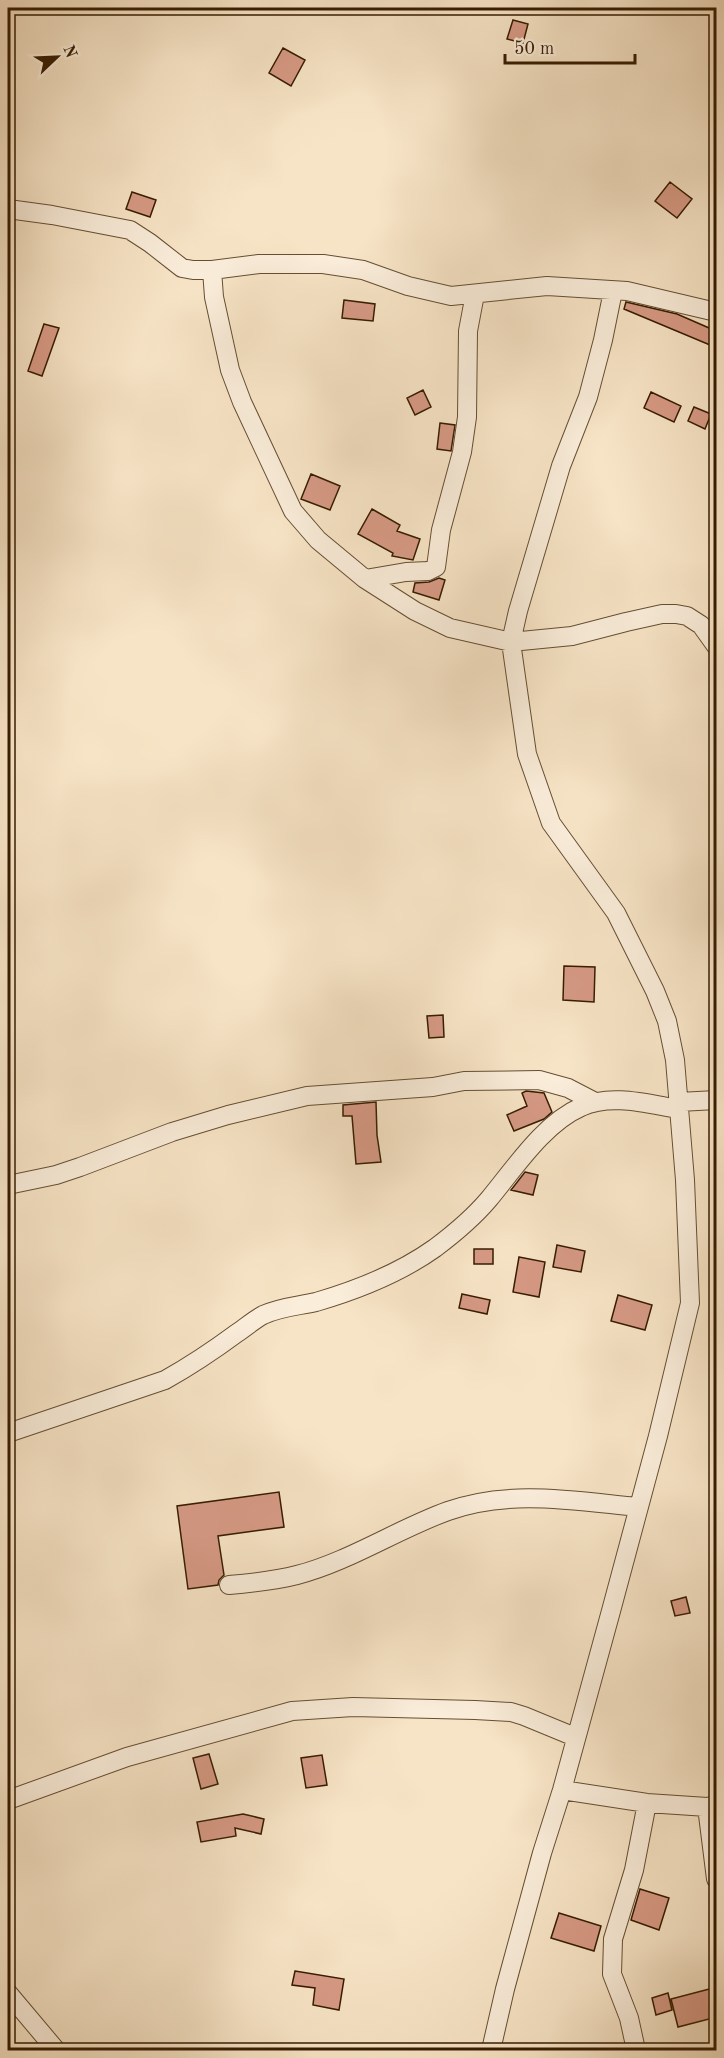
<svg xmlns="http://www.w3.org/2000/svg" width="724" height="2058" font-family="'Old Standard TT',serif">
	<rect width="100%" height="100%" fill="#f7e4c6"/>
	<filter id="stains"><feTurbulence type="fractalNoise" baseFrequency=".00333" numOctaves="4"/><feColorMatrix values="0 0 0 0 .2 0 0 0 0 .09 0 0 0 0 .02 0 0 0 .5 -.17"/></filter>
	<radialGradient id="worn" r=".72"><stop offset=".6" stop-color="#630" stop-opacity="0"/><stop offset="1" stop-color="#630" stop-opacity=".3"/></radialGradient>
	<path fill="#d79a85" stroke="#361c01" stroke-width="1.5" d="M513 20 528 24 523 43 507 39Z
		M283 48 305 60 291 86 269 73Z
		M670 182 692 199 677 218 655 201Z
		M132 192 156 200 150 217 126 209Z
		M344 300 375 304 373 321 342 318Z
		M626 302 677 314 716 331 710 345 624 309Z
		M44 324 59 328 42 376 28 371Z
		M423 390 431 407 415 415 407 398Z
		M651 392 681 406 674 422 644 408Z
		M694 407 711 414 705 429 688 421Z
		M440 423 455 425 451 451 437 449Z
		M311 474 340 486 330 510 301 499Z
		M372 509 400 525 397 531 420 539 413 560 392 556 393 553 358 534Z
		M439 578 445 580 439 600 413 592 415 583 429 582Z
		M564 966 595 967 594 1002 563 1000Z
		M443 1015 444 1037 429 1038 427 1016Z
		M526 1091 544 1093 552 1112 544 1119 514 1131 507 1115 527 1106 522 1093Z
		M376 1102 377 1135 381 1162 356 1164 352 1116H343V1105Z
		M525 1172 538 1175 533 1195 511 1190Z
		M557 1245 585 1251 581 1272 553 1267Z
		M474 1249H493V1264H474Z
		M519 1257 545 1262 539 1297 513 1292Z
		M462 1294 490 1300 487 1314 459 1308Z
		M618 1295 652 1305 645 1330 611 1321Z
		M279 1492 284 1527 218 1536 224 1575 219 1580 218 1585 188 1589 177 1506Z
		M686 1597 690 1613 675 1616 671 1601Z
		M209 1754 218 1784 201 1789 193 1758Z
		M322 1755 327 1785 306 1788 301 1758Z
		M243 1814 264 1819 261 1834 235 1828 236 1836 201 1842 197 1822Z
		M640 1889 669 1898 659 1930 631 1920Z
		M559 1913 601 1926 594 1951 551 1938Z
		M295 1971 344 1979 339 2010 313 2005 315 1988 292 1985Z
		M717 1987V2017L678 2027 671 1999Z
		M668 1993 672 2010 656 2015 652 1998Z"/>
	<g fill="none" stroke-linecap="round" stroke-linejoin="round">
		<g stroke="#664e32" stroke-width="20">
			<path id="minor" d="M8 209 52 215 130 230 150 243 182 268 193 270H212L259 264H323L363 270 408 286 451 296 547 286 627 291 716 312
				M212 270 214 297 230 370 242 402 293 511 318 540 365 579 415 611 450 628 511 642 572 636 626 622 662 614H676L687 616 701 625 716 646
				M365 579 406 572 428 571 436 567 441 530 462 452 467 417 468 331 475 294
				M679 1102 716 1100
				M8 1185 56 1175 80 1167 172 1132 228 1115 307 1096 433 1087 464 1081 539 1080 568 1088 595 1102
				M8 1433 165 1380C190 1366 214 1350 237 1333 246 1327 254 1320 263 1315 280 1307 298 1306 316 1302 357 1290 400 1273 435 1248 455 1233 473 1218 489 1199 514 1169 544 1123 581 1107 611 1093 648 1104 679 1109
				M229 1585C252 1583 274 1581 297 1575 348 1562 398 1529 448 1511 509 1489 575 1501 638 1507
				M562 1790 647 1803 707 1807 716 1805
				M8 1800 127 1757 292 1711 353 1707 475 1710 511 1712 524 1716 575 1737
				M707 1807 716 1879
				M8 1993 56 2050
				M491 2050 505 1989 542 1853 562 1790 611 1611 658 1436 690 1303 685 1180 675 1060 667 1021 655 991 616 913 551 823 527 754 511 642 518 611 561 466 588 397 603 340 613 291
				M636 2050 629 2018 612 1974 613 1939 634 1870 647 1803"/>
		</g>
		<use href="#minor" stroke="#faedda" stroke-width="18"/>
	</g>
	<rect width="724" height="2058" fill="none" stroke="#f7e4c6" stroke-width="30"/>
	<rect x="9" y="9" width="706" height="2040" fill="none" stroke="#361c01" stroke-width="3"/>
	<rect x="15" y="15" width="694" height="2028" fill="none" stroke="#361c01" stroke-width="1.5"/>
	<g transform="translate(57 57) rotate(67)" stroke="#faedda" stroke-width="4.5" paint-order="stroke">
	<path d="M0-4.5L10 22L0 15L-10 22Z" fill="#361c01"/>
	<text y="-9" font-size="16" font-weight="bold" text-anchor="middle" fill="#361c01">N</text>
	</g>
	<path d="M505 54v9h130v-9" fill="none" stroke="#361c01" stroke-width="3"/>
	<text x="514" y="54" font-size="18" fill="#361c01" stroke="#faedda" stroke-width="4.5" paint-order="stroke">50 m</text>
	<rect width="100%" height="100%" filter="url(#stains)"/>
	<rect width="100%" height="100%" fill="url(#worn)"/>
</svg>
